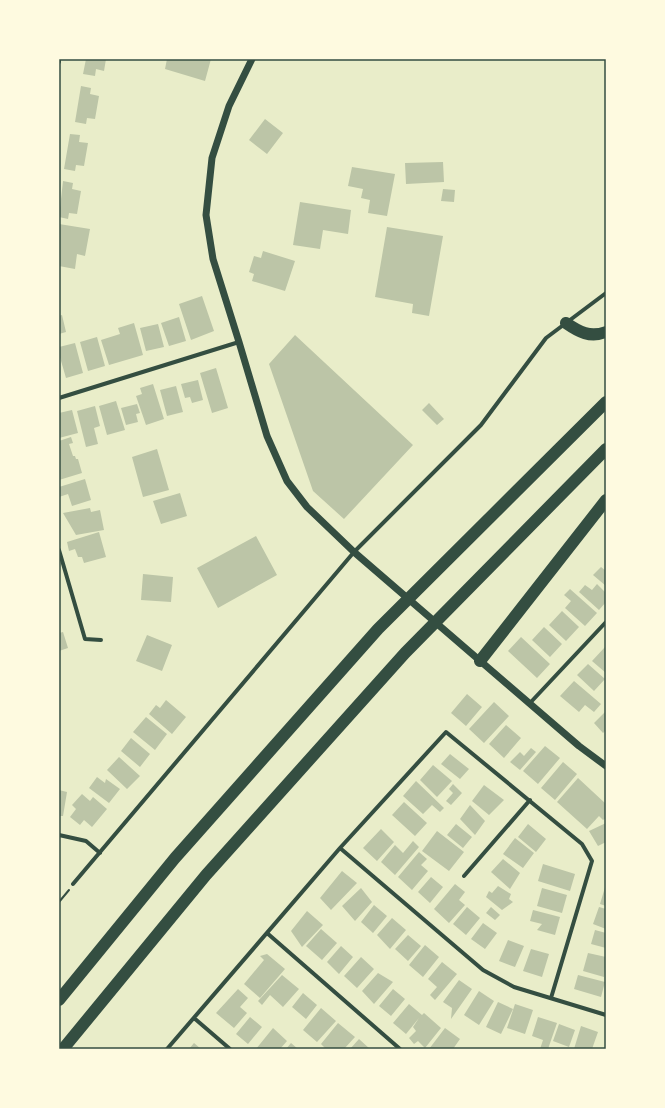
<svg xmlns="http://www.w3.org/2000/svg" width="665" height="1108" font-family="Lato,sans-serif">
	<rect width="100%" height="100%" fill="#e9edc9"/>
	<path fill="#bcc5a7" d="M86 59H106L104 71 96 69 95 76 83 74Z
		M167 59H211L205 81 165 69Z
		M81 86 91 88 90 94 99 96 95 119 87 118 86 124 75 122Z
		M265 119 283 133 267 154 249 140Z
		M70 134 80 135 79 142 88 143 84 166 76 165 75 171 64 169Z
		M443 162 444 182 406 184 405 163Z
		M352 167 395 174 387 216 368 213 370 200 361 198 363 189 348 186Z
		M63 181 73 183 72 189 81 191 77 214 69 213 68 219 59 217Z
		M443 189 455 190 454 202 441 201Z
		M300 202 351 210 348 234 323 230 320 249 293 245Z
		M59 224 90 229 85 256 77 254 75 269 59 266Z
		M387 227 443 236 429 316 412 313 413 304 375 297Z
		M263 251 295 261 285 291 252 281 254 274 249 272 254 256 261 258Z
		M202 296 214 331 191 340 179 304Z
		M62 315 66 332 59 334V316Z
		M179 317 186 341 169 346 161 323Z
		M134 323 143 355 109 365 101 340 120 334 118 328Z
		M158 324 164 347 146 351 140 328Z
		M295 335 413 445 344 519 313 491 269 364Z
		M97 337 105 366 88 371 80 342Z
		M75 343 83 373 66 378 59 354V347Z
		M216 368 228 408 212 413 200 373Z
		M198 380 203 400 192 403 190 397 185 398 181 384Z
		M153 384 164 419 146 425 136 396 142 394 140 388Z
		M176 386 183 412 167 416 160 390Z
		M116 401 125 430 107 435 99 406Z
		M429 403 444 419 437 425 422 410Z
		M137 404 140 413 136 414 138 422 126 425 121 408Z
		M95 406 100 426 94 428 98 444 86 447 77 411Z
		M72 410 78 433 59 438V413Z
		M71 437 73 443 69 444 73 456H75L76 459H78L82 473 59 480V441Z
		M157 449 169 490 143 497 132 457Z
		M85 479 91 500 72 506 68 494 59 497V487Z
		M180 493 187 516 161 524 153 501Z
		M90 508 91 512 100 510 104 530 76 535 63 513Z
		M99 532 106 557 84 563 82 557H78L75 549 69 551 67 542Z
		M256 536 277 575 218 608 197 568Z
		M601 567 606 571V586L593 575Z
		M143 574 173 577 171 602 141 600Z
		M597 584 606 593V602L599 610 579 592 585 585 592 590Z
		M570 589 597 613 585 626 565 608 571 601 564 595Z
		M562 611 579 627 566 641 549 625Z
		M544 627 562 644 550 657 532 640Z
		M63 632 68 648 59 651V633Z
		M147 635 172 645 162 671 136 661Z
		M521 637 550 664 537 678 508 651Z
		M605 647 606 648V673L592 661Z
		M588 664 605 679 594 691 577 675Z
		M574 681 601 704 594 712 585 705 579 712 560 696Z
		M467 694 482 707 466 726 451 713Z
		M166 700 186 717 172 734 149 714 156 705 160 708Z
		M494 702 509 716 484 743 469 729Z
		M606 711V730L603 733 594 723Z
		M146 717 167 734 155 750 133 732Z
		M506 725 521 738 504 758 489 744Z
		M131 738 150 754 140 767 121 751Z
		M545 746 560 758 538 784 523 771Z
		M531 748 536 752 520 770 510 762 520 752 524 756Z
		M450 754 469 769 460 779 441 764Z
		M119 757 140 776 127 789 107 770Z
		M563 762 577 774 555 800 541 788Z
		M433 765 452 781 437 797 420 780Z
		M97 777 105 783 106 779 120 789 109 803 89 788Z
		M578 778 606 804V818L603 820 599 816 587 829 557 802Z
		M416 781 444 808 440 812 432 805 423 814 403 796Z
		M453 784 462 793 451 805 446 801 453 793 449 789Z
		M484 785 504 800 489 815 472 801Z
		M59 790 67 792 63 816H59Z
		M82 794 90 801 93 797 107 809 92 827 84 820 80 825 70 817 76 809 72 805Z
		M404 802 427 823 415 836 392 815Z
		M470 805 485 821 475 835 460 819Z
		M606 823V842L598 846 589 831Z
		M456 824 472 837 463 848 447 835Z
		M528 824 546 839 536 852 518 837Z
		M381 829 394 842 377 861 363 848Z
		M437 831 464 852 449 871 422 851Z
		M515 838 534 853 523 868 503 854Z
		M413 841 419 847 395 875 381 862 395 845 403 853Z
		M419 852 427 859 421 865 428 871 412 890 398 877Z
		M503 859 520 873 510 889 491 872Z
		M543 864 575 874 570 891 538 881Z
		M342 871 357 883 331 910 320 898Z
		M431 877 443 887 430 903 418 892Z
		M455 884 465 892 459 900 465 905 449 923 434 909Z
		M606 884V906L600 904Z
		M498 886 511 894 509 899 513 902 502 910 486 897 489 891 492 893Z
		M361 888 372 902 355 921 342 906Z
		M542 888 567 895 562 913 537 906Z
		M374 905 387 916 373 933 361 922Z
		M467 907 480 918 466 935 453 924Z
		M491 907 500 915 495 920 486 913Z
		M599 907 606 909V929L593 924Z
		M533 910 560 917 555 935 537 930 542 924 530 921Z
		M307 911 323 925 302 947 291 931Z
		M392 918 406 930 390 949 377 935Z
		M483 923 497 933 485 949 471 939Z
		M321 929 337 943 322 960 306 946Z
		M595 930 606 933V948L591 944Z
		M408 935 421 946 408 961 395 949Z
		M508 940 524 946 515 967 499 961Z
		M425 945 439 957 423 977 409 965Z
		M341 946 353 957 339 974 327 962Z
		M531 949 549 954 542 977 523 971Z
		M588 953 606 957 604 977 583 971Z
		M267 954 285 969 260 998 244 984 264 960 260 956Z
		M361 957 374 969 357 988 344 976Z
		M442 962 457 974 435 1000 430 995 437 987 428 979Z
		M378 973 393 982 374 1004 362 991Z
		M282 975 299 989 283 1007 270 995 262 1005 258 1001Z
		M578 975 605 982 601 997 574 989Z
		M459 980 472 989 451 1019 452 1008 443 1002Z
		M238 989 248 998 240 1007 247 1013 234 1028 216 1013Z
		M393 989 405 999 391 1016 379 1006Z
		M479 991 494 1001 479 1025 464 1015Z
		M303 993 317 1005 306 1019 292 1007Z
		M498 1002 513 1009 501 1034 486 1027Z
		M409 1004 422 1015 424 1013 441 1028 425 1048 418 1041 414 1044 409 1038 416 1031 413 1027 419 1018 406 1034 393 1023Z
		M515 1004 533 1010 525 1034 507 1028Z
		M321 1008 336 1021 317 1042 303 1030Z
		M250 1017 262 1027 248 1044 236 1034Z
		M538 1017 557 1023 548 1049H540L543 1040 532 1036Z
		M338 1023 355 1037 344 1049H326L321 1044Z
		M559 1024 575 1030 569 1047 553 1041Z
		M581 1026 598 1032 592 1049H574Z
		M273 1028 287 1041 280 1049H256Z
		M445 1028 460 1039 453 1049H429Z
		M359 1039 370 1049H350Z
		M194 1043 201 1049H189Z
		M291 1043 298 1049H286Z"/>
	<g fill="none" stroke-linecap="round" stroke-linejoin="round">
		<path stroke="#344e41" stroke-width="2" d="M59 902 69 890"/>
		<path stroke="#344e41" stroke-width="4" d="M59 62V59
			M59 398 239 342
			M59 550 85 639 101 640
			M530 703 606 622
			M59 835 86 841 100 853
			M340 848 483 970 514 987 606 1015
			M464 876 530 800
			M73 884 354 552 481 425 546 338 606 293
			M267 933 400 1049
			M194 1018 230 1049
			M167 1049 340 848 446 732 582 844 592 861 551 998"/>
		<path stroke="#344e41" stroke-width="7" d="M252 59 229 106 212 158 206 215 213 259 239 342 267 436 287 481 307 507 354 552 579 746 606 766"/>
		<path stroke="#344e41" stroke-width="12" d="M566 323C579 332 590 338 606 332
			M480 661 606 500
			M59 1000 175 858 378 629 606 402
			M63 1049 206 875 405 653 606 449"/>
	</g>
	<rect width="665" height="1108" fill="none" stroke="#fefae0" stroke-width="120"/>
	<rect x="60" y="60" width="545" height="988" fill="none" stroke="#344e41" stroke-width="1.5"/>
</svg>
